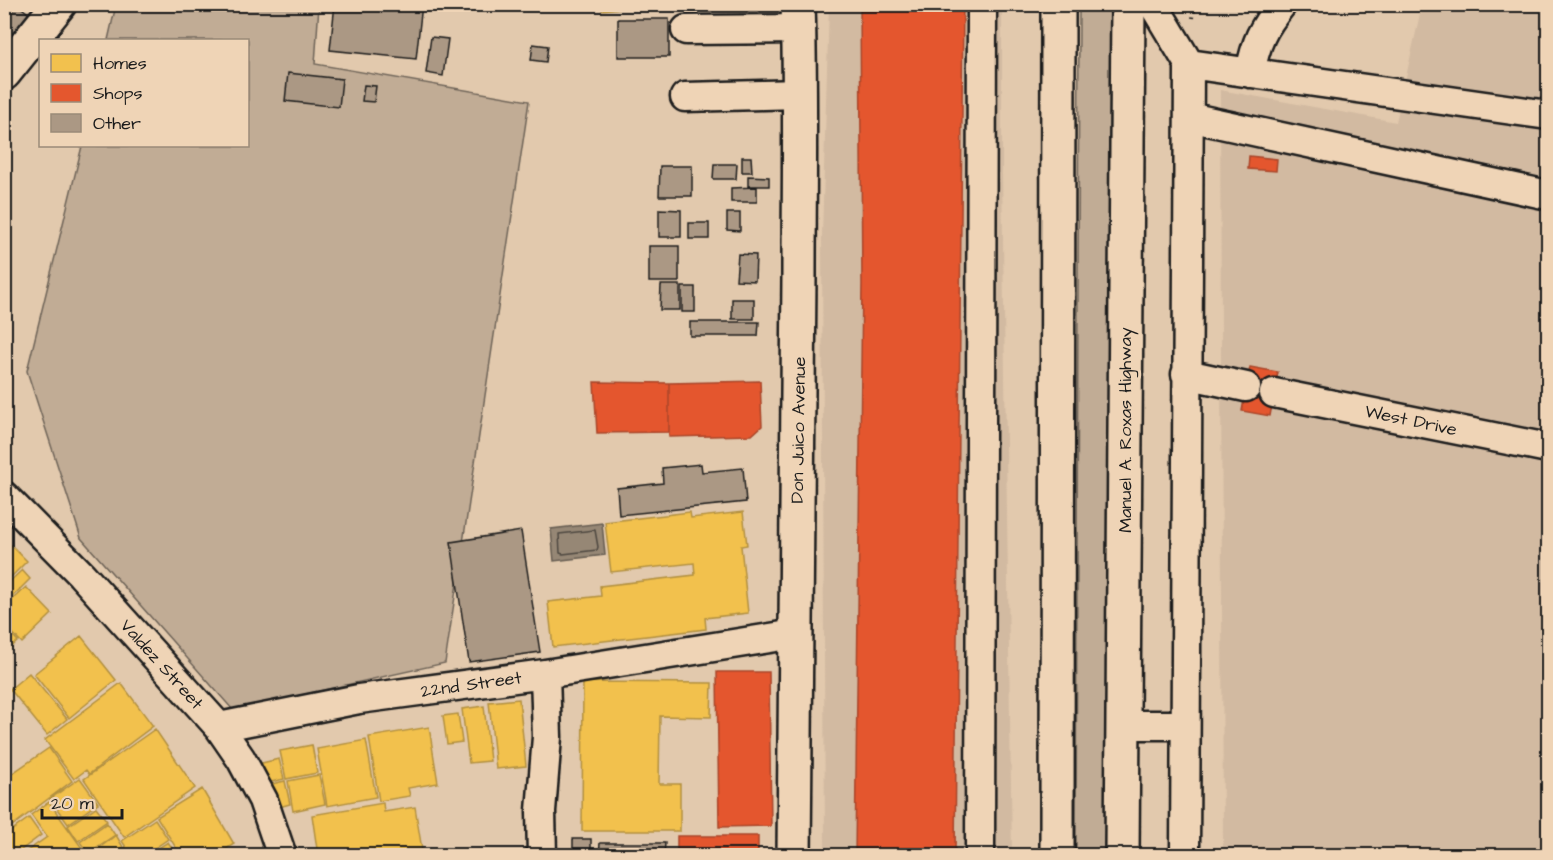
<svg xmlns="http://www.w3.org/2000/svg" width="1553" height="860" font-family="'Architects Daughter',sans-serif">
	<rect width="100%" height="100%" fill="#e2c9ad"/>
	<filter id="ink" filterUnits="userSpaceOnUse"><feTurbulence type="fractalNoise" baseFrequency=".0167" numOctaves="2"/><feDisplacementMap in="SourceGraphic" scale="12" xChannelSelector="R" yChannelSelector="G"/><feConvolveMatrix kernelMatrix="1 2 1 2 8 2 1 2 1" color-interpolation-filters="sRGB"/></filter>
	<g filter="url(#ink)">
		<path fill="#d2baa1" d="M829 5H1002V172L1012 855H825L822 235Z
			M1422 5H1548V855H1223L1220 90 1396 122Z"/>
		<path fill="#c1ac95" stroke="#6e6458" stroke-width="1.5" d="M1112 4 1110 83 1113 166 1109 295 1114 371 1108 855 1076 856 1079 5Z
			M116 5H319L315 64 529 101 445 663 233 710 81 538 27 371 82 146H248V40H108Z"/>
		<path fill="#968775" stroke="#655c51" stroke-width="1.5" d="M602 523 605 555 554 561 551 529Z"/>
		<path fill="#f2c14e" stroke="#b2903f" stroke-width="1.5" d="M602 4H649V5L602 10Z
			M690 512 691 518 743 512 747 545 741 546 748 613 705 618 706 629 553 647 548 602 601 596 600 586 695 575 694 563 611 572 605 522Z
			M6 540 27 561 4 584V542Z
			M22 570 30 579 10 599 4 593V587Z
			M26 587 52 614 22 643 4 624V607Z
			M4 627 18 641 4 654Z
			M81 636 116 680 69 718 34 674Z
			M29 673 67 719 47 735 10 689Z
			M583 682 712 683 711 717 660 716 659 784H680V831H582Z
			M121 683 153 726 89 774 86 770 74 779 45 740Z
			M519 699 526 766 496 769 489 702Z
			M484 706 490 761 469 763 462 709Z
			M458 714 462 742 447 744 443 716Z
			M429 727 438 783 408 788 410 796 379 801 369 737Z
			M155 729 195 788 124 837 84 779Z
			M366 740 376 797 327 806 317 749Z
			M312 745 317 773 286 779 280 751Z
			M49 748 72 781 4 832V779Z
			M279 759 284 779 258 785 253 765Z
			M319 775 325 804 293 811 288 781Z
			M80 778 98 803 68 824 50 799Z
			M285 781 290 804 272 809 267 785Z
			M202 789 234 844 215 856H181L157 817Z
			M49 802 82 848 72 856H20L47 837 31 815Z
			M383 803 384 812 415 807 423 856H318L312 815Z
			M96 807 107 821 78 841 68 826Z
			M29 818 41 835 13 856H4V836Z
			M155 819 168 839 143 856H119L117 853 126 847 122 841Z
			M107 823 115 835 88 853 80 842Z
			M116 835 123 847 111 856H89Z
			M168 842 177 856H146Z"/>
		<path fill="#e4572e" stroke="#a84529" stroke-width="1.5" d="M860 4H963L955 856H855L862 284Z
			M1249 156 1277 159 1276 171 1248 169Z
			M1250 367 1278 372 1270 416 1242 411Z
			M760 381 762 426 752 435 669 437V383Z
			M594 382 669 383V432L597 433Z
			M717 672H769L771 826 719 827Z
			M677 836H758V856H677Z"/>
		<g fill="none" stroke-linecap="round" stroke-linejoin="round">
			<path stroke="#4d4740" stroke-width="1.5" d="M595 530 598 547 597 550 563 554 560 553 559 534Z"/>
		</g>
		<path fill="#ab9884" stroke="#1c1c1c" stroke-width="1.5" d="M4 4 12 10 17 4 34 18 4 49Z
			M335 4H422L416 59 330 50Z
			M618 19H669V57H618Z
			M431 37 448 39 443 76 426 73Z
			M533 44 548 46 546 62 531 60Z
			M288 73 342 79 339 107 285 101Z
			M364 85 376 86 374 102 362 101Z
			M742 157H751L752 172H742Z
			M714 164H737L736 179H713Z
			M660 166H692V196H659Z
			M748 176 769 177V186H748Z
			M757 187V202H731V188Z
			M659 209 681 210V237H659Z
			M727 213H740V231L727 230Z
			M689 223H709V239H689Z
			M649 246H679V282H649Z
			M738 254 756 255 755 281 736 280Z
			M661 285H680V310H660Z
			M682 287H695V312H682Z
			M732 299H754V319H732Z
			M690 322H759L758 336H690Z
			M701 464 702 472 743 468 746 502 619 515 617 488 663 483 662 468Z
			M521 531 540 652 469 662 451 542Z
			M573 839H591V856H573Z
			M600 843H665L664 856H599Z"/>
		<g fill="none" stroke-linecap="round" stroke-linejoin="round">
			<g stroke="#1c1c1c" stroke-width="33">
				<path id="minor" d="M1153 4 1189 64 1185 856
					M686 30 798 29
					M1189 64 1548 115
					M1250 73C1256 42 1262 29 1282 4
					M685 97 799 94
					M1189 117 1548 195
					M1186 374 1246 387
					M1274 393 1548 448
					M4 496 81 574 219 727 241 759 263 800 282 856
					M545 674 795 634
					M1123 725H1185
					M219 727 359 699 545 674 547 737 541 811 542 856
					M980 856 982 4"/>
			</g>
			<g stroke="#1c1c1c" stroke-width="38">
				<path id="major" d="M4 73 59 4
					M794 856C795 662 798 469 799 276 799 186 801 95 798 4
					M1057 856 1058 4
					M1122 856 1128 4"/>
			</g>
			<path stroke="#1c1c1c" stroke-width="4" stroke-dasharray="1.5 4.5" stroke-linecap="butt" d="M1193 18 1195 4"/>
			<use href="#minor" stroke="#efd4b6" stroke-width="28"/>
			<use href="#major" stroke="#efd4b6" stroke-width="33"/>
		</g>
	</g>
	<g text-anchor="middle" stroke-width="6" stroke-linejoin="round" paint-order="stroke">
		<g font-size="18" fill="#1c1c1c" stroke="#efd4b6">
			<text transform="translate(1411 420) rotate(12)" y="6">West Drive</text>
			<text transform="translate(798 430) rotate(-89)" y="6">Don Juico Avenue</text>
			<text transform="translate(1125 430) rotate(-90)" y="6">Manuel A. Roxas Highway</text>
			<text transform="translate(162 664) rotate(48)" y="6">Valdez Street</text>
			<text transform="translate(471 684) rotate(-8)" y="6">22nd Street</text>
		</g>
	</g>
	<rect width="1553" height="860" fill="none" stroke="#efd4b6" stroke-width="24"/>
	<rect x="12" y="12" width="1529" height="836" fill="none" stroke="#1c1c1c" stroke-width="2" filter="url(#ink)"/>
	<rect x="39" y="39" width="210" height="108" fill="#efd4b6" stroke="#9b8a78" stroke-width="1.5"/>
	<rect x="51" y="54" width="30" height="18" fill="#f2c14e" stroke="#9b8a78" stroke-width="1.5"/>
	<text x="93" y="69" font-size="18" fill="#1c1c1c">Homes</text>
	<rect x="51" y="84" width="30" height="18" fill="#e4572e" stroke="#9b8a78" stroke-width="1.5"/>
	<text x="93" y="99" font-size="18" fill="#1c1c1c">Shops</text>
	<rect x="51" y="114" width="30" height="18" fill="#ab9884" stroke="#9b8a78" stroke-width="1.5"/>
	<text x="93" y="129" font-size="18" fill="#1c1c1c">Other</text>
	<path d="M42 809v9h80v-9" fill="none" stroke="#1c1c1c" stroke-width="3"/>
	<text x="51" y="809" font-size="18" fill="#1c1c1c" stroke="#efd4b6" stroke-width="4.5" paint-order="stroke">20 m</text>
</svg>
